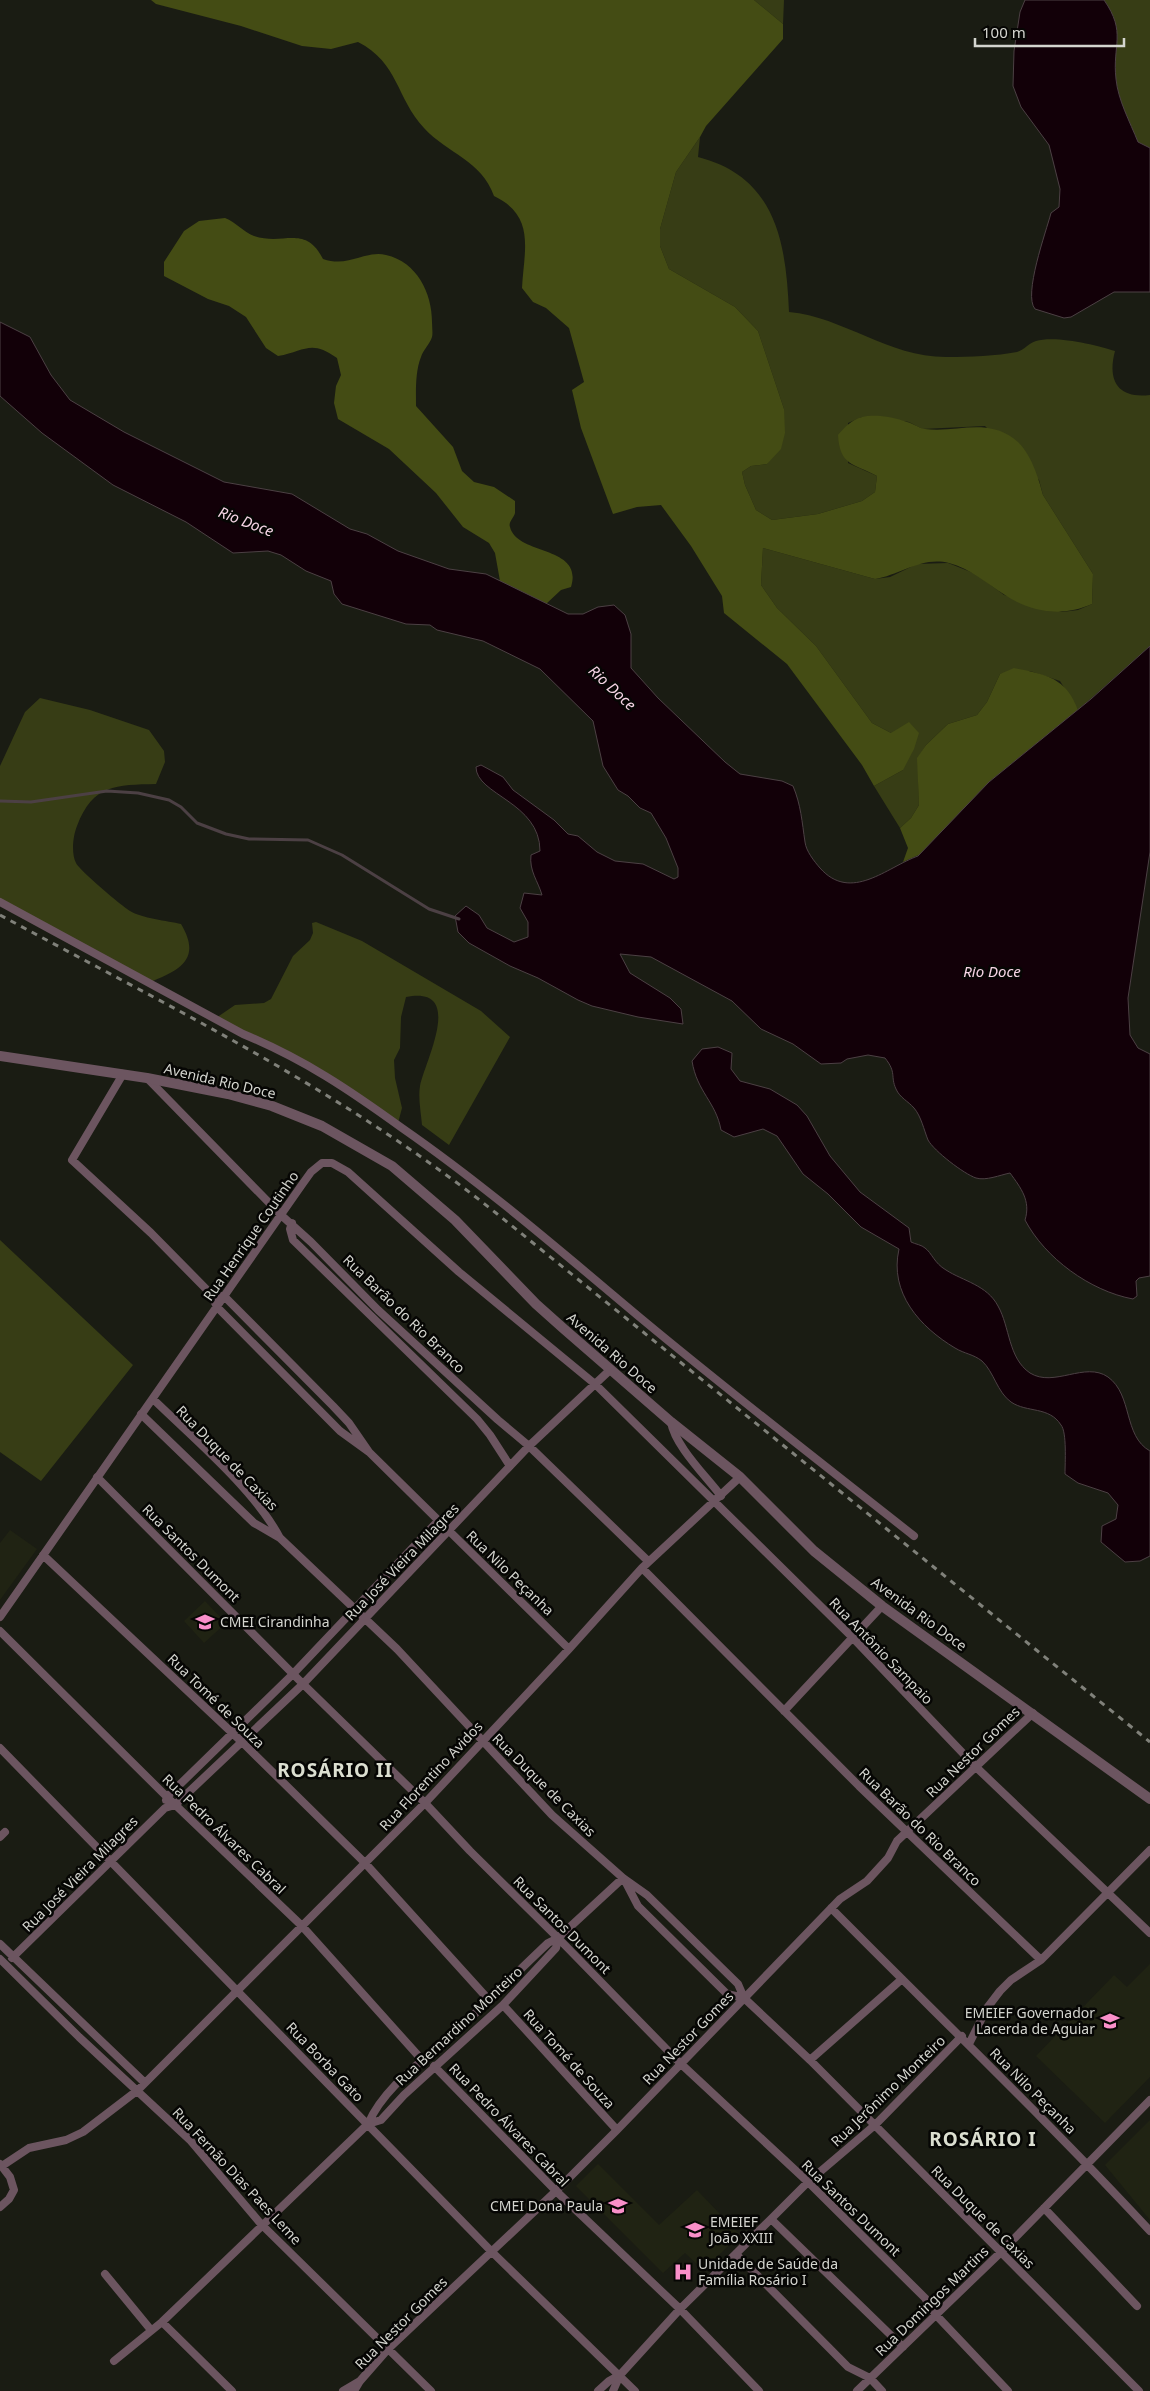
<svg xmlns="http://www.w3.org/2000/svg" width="1150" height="2391" font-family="'Noto Sans',sans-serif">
	<rect width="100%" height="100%" fill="#1a1c13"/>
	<path fill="#202313" d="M10 1530 37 1549 0 1600V1543Z
		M205 1601 226 1623 204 1643 184 1621Z
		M1150 1964V2077L1105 2123 1036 2056 1114 1975 1127 1987Z
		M1150 2120V2220L1105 2165Z
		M598 2164 659 2225 697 2190 740 2235 703 2270 685 2253 663 2273 576 2186Z"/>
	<path fill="#373d15" d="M754 0H784L783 24Z
		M1104 0H1150V148L1138 142C1130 122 1118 100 1116 79 1112 45 1127 33 1104 0Z
		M700 137 698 157C776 177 786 242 789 312 844 317 889 358 948 357 969 357 997 356 1017 352 1024 350 1029 343 1036 341 1055 335 1097 345 1115 351 1107 381 1118 399 1150 395V646L1078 710 1060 681 1030 671 1000 674 987 702 977 715 948 724 926 745 918 758 919 805 911 818 900 828 874 786 903 770 891 733 872 723 816 646 777 608 761 585 763 548 875 579 890 577 917 564 948 563 976 574 1004 595 1062 612 1078 610 1092 604 1093 574 1043 495 1039 480 985 426 922 429 909 422 878 417H862L848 423V463L877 476 875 492 862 501 818 514 772 520 756 510 745 485 742 472 751 466 767 464 784 409 758 331 735 307 669 269 660 246V229L676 172Z
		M40 698 90 710 149 730 164 751 165 762 156 784C116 785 93 784 77 826 73 836 71 853 76 863 78 869 123 907 130 911 141 918 168 921 181 924 202 959 180 970 150 982L0 901V766L25 712Z
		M316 922 362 941 481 1011 510 1037 449 1145 422 1125C421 1113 418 1098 420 1086 425 1061 466 985 406 997L401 1017 400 1048 394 1060 395 1078 402 1108 398 1123 330 1081 216 1018 235 1005 264 1003 271 999 293 956 310 940 313 933 312 923Z
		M0 1240 133 1365 41 1481 0 1452Z"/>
	<path fill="#444c14" d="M151 0H754L783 24V39L706 126 700 137 676 172 660 229V246L669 269 735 307 758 331 784 409 785 433 781 449 767 464 751 466 742 472 745 485 756 510 772 520 818 514 862 501 875 492 877 476C853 463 840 466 838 435 845 427 851 420 862 417 875 414 894 417 907 422 913 423 918 428 925 429 956 433 985 418 1013 438 1030 450 1038 476 1043 495L1093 574 1092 604C1063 617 1031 613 1005 595 986 583 971 569 949 563 922 556 900 575 875 579L763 548 761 585 777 608 816 646 872 723 891 733 909 722 919 733 914 749 903 770 874 786 862 765 787 664 724 613 722 596 691 546 661 505 637 507 613 514 581 428 572 390 584 382 569 328 546 308 533 302 522 288C524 250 536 216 494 196 481 160 448 154 424 128 396 98 399 63 358 42L331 49 302 46 241 26 156 4Z
		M225 218C236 222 243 232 254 236 284 246 305 224 323 259 349 268 365 250 386 255 417 262 432 293 432 322 432 327 433 333 432 337 430 344 423 350 421 357 415 372 416 391 416 406L453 447 462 471 474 482 494 487 515 501C515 505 515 509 515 513 514 518 508 522 510 527 517 556 584 545 571 587L561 590 546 604 500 581 495 553 489 543 463 527 436 493 389 449 338 419 334 403 336 386 341 375 337 358C311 339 305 351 278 356L266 348 246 317 229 306 208 299 164 276V262L184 231 199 221Z
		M1014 668C1045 674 1066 677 1078 710L989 782 923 853 903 862 908 848 900 828 911 818 919 805 917 758 926 745 948 724 977 715 987 702 1000 674Z"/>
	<path fill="#120008" stroke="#4c4044" d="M1025 0H1104C1127 33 1112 45 1116 79 1118 100 1130 122 1138 142L1150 148V292H1114L1071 317 1064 318 1035 309C1023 295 1046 232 1051 213L1059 207 1060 189 1049 145 1021 107 1013 86 1014 51 1020 12Z
		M0 322 30 337 51 375 70 400 124 432 224 482 292 494 350 529 367 534 398 551 449 569 486 574 568 614H583L598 607 614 605 625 615 631 634V668L658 698 725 762 740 774 782 781 793 786C801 805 802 822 805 842 806 851 814 861 820 868 851 903 887 867 918 856L989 782 1091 699 1150 646V852L1128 998 1130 1035 1138 1048 1150 1054V1276L1139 1278 1136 1281 1137 1296 1133 1299C1090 1291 1045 1258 1025 1220 1031 1201 1021 1188 1010 1173 1000 1175 986 1181 976 1178 964 1174 934 1151 928 1140 924 1130 921 1116 914 1108 908 1101 900 1098 896 1089 890 1076 897 1073 885 1058L868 1055 847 1059 841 1063 821 1064 793 1044 761 1029 732 1001 651 957 620 954 630 973 670 998 681 1009 683 1024 638 1017 592 1006 578 1000 538 978 510 966 469 943 458 932 455 916 466 906 479 915 487 928 514 942 528 937V922L520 908 524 893 542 895C538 881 529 871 531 855L540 851C540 802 476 795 476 767L481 765 503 777 513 790 554 820 568 834 578 836 597 852 615 861 643 864 674 879 678 877V868L666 838 651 813 640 808 628 796 618 790 603 766 593 721 540 669 483 641 437 630 430 625 406 624 342 604 334 594 331 581 306 571 281 555 268 551 233 553 186 522 113 485 42 433 0 396Z
		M718 1047 732 1053 731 1069 740 1081 770 1089 797 1105 807 1116 830 1156 860 1192 909 1228 911 1242C915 1244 922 1245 925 1248 932 1253 934 1263 946 1270 963 1281 987 1285 998 1306 1010 1327 1008 1358 1030 1373 1054 1388 1085 1361 1108 1377 1133 1395 1123 1436 1150 1451V1556L1140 1561 1125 1562 1101 1542 1102 1526 1116 1519 1118 1505 1108 1493 1078 1483 1065 1474C1065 1463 1067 1432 1061 1425 1049 1406 1027 1413 1011 1402 997 1392 994 1372 982 1361 973 1354 965 1354 955 1348 920 1327 889 1293 899 1249L861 1227 828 1194 803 1174 777 1136 763 1129 734 1137 721 1130C716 1102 697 1092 692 1061L702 1049Z"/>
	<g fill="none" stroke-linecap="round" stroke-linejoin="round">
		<path stroke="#4c4044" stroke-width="3" d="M0 801 31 802 107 791 138 793 169 800 181 807 197 823 226 834 249 839 308 840 342 855 429 909 459 919"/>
		<path stroke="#6c5560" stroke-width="8" d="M0 902 243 1034C305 1060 348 1089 402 1128 487 1187 564 1254 643 1320 732 1394 824 1465 914 1536
			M123 1074 72 1160 151 1233 211 1294 217 1307 340 1431 369 1452
			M147 1078 281 1215 311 1242 378 1310 498 1420 529 1446 648 1561
			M292 1223 290 1229 293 1240 477 1419 490 1435 510 1466
			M211 1294 225 1297 333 1406 349 1423 369 1452 569 1649
			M153 1399C193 1438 254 1489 280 1538
			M141 1414 254 1523 280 1538 397 1649 552 1815 623 1878 647 1895 738 1984 744 1998 810 2060 1139 2391
			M671 1422C675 1446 706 1476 721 1496
			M97 1477 303 1684 425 1803 470 1851 558 1938 680 2063 808 2182 925 2298 936 2315 1008 2391
			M43 1555 243 1743 365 1863 489 2000
			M642 1568 859 1786 1041 1960
			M0 1617 301 1186 311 1172 322 1163H332L348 1172 459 1272 595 1384 853 1638 977 1768 1150 1933
			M0 1631 167 1797 302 1926 423 2061
			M784 1711 882 1606
			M0 1748 492 2252 635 2391
			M166 1800 167 1797 293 1674 438 1521
			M0 1837 5 1832
			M625 1881 638 1906 727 1994 744 1998
			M831 1908C938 2016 1047 2120 1150 2231
			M0 1944 145 2083
			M12 1958 165 1808 175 1805 303 1684 529 1446 610 1370
			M0 1959 79 2037 190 2140 261 2224 431 2391
			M503 2005 617 2130
			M969 2044 987 2008 1000 1991 1011 1980 1041 1960 1150 1850
			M810 2060 902 1979
			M434 2066 556 2191 680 2309 759 2391
			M368 2124 381 2120 404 2095 503 2005 556 1948 558 1938
			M0 2164 10 2177 14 2190 9 2199 0 2207
			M2 2166 29 2148 66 2140 83 2132 138 2090 425 1803 569 1649 642 1568 740 1477
			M1044 2208 1137 2306
			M771 2219 903 2347
			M736 2254 848 2367 870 2378 882 2391
			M105 2274 151 2330
			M162 2322 232 2391
			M114 2361 162 2322 368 2124C384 2087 424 2060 454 2033 486 2004 516 1973 548 1943L558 1938 623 1878
			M343 2391 360 2381
			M354 2391 360 2381 388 2349 556 2191 617 2130 840 1899 867 1881 888 1858 897 1841 1033 1713
			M598 2391 609 2381 620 2375 680 2309 771 2219 808 2182 875 2125 962 2036
			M613 2391 620 2375
			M857 2391 1000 2253 1150 2100"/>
		<path stroke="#6c5560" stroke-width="10" d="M0 1056 147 1078 228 1094 272 1106 322 1126 392 1166 455 1220 536 1304 564 1329 671 1422 740 1477 814 1551 882 1606 1150 1799"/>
		<path stroke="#80817a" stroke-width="3" stroke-dasharray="6 6" stroke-linecap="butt" d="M0 915C170 1007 345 1092 496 1213L1150 1742"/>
	</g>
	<defs>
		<g id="school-bare" transform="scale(1.5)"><path d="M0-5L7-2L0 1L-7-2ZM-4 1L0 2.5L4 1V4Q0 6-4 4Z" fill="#f98fc9" stroke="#060604" stroke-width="2.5" paint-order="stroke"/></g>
		<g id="hospital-bare" transform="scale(1.5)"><path d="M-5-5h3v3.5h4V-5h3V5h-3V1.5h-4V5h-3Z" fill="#f98fc9" stroke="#060604" stroke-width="2.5" paint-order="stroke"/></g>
	</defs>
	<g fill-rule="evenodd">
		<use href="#school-bare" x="205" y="1622"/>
		<use href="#school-bare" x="1110" y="2021"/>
		<use href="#school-bare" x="618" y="2206"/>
		<use href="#school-bare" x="695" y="2230"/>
		<use href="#hospital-bare" x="683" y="2272"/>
	</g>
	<g text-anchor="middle" stroke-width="5" stroke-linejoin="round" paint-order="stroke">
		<g font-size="14" fill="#d4d5cf" stroke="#060604">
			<text transform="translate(220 1081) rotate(13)" y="5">Avenida Rio Doce</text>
			<text transform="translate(251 1236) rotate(-55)" y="5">Rua Henrique Coutinho</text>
			<text transform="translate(404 1314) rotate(44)" y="5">Rua Barão do Rio Branco</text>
			<text transform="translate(612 1353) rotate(41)" y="5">Avenida Rio Doce</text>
			<text transform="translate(227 1458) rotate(46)" y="5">Rua Duque de Caxias</text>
			<text transform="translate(191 1553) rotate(45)" y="5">Rua Santos Dumont</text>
			<text transform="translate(402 1562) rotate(-46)" y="5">Rua José Vieira Milagres</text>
			<text transform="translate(510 1573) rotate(44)" y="5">Rua Nilo Peçanha</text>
			<text transform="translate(919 1614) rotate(36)" y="5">Avenida Rio Doce</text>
			<text transform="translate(881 1651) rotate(46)" y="5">Rua Antônio Sampaio</text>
			<text transform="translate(216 1701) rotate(44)" y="5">Rua Tomé de Souza</text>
			<text transform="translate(973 1752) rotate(-44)" y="5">Rua Nestor Gomes</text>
			<text transform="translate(431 1776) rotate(-47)" y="5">Rua Florentino Avidos</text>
			<text transform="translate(544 1785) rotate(45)" y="5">Rua Duque de Caxias</text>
			<text transform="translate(920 1827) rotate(44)" y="5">Rua Barão do Rio Branco</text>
			<text transform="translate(224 1834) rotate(44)" y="5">Rua Pedro Álvares Cabral</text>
			<text transform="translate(80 1874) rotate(-45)" y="5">Rua José Vieira Milagres</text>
			<text transform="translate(562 1925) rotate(45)" y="5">Rua Santos Dumont</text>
			<text transform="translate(459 2026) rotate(-43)" y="5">Rua Bernardino Monteiro</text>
			<text transform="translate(688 2038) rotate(-46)" y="5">Rua Nestor Gomes</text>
			<text transform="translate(569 2059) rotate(48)" y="5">Rua Tomé de Souza</text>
			<text transform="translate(325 2062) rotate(46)" y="5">Rua Borba Gato</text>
			<text transform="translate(888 2091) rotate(-44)" y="5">Rua Jerônimo Monteiro</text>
			<text transform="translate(1033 2091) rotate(45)" y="5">Rua Nilo Peçanha</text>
			<text transform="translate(509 2125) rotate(46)" y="5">Rua Pedro Álvares Cabral</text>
			<text transform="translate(237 2176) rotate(47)" y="5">Rua Fernão Dias Paes Leme</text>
			<text transform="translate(851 2208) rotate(44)" y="5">Rua Santos Dumont</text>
			<text transform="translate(983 2217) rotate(45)" y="5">Rua Duque de Caxias</text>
			<text transform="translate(932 2301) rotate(-44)" y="5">Rua Domingos Martins</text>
			<text transform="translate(401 2323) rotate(-45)" y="5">Rua Nestor Gomes</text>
		</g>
		<g font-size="14" fill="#d4d5cf" stroke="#060604" text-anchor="start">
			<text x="220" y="1627">CMEI Cirandinha</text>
			<text x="1095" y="2018" text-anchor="end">EMEIEF Governador<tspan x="1095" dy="16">Lacerda de Aguiar</tspan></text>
			<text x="603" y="2211" text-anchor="end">CMEI Dona Paula</text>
			<text x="710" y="2227">EMEIEF<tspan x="710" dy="16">João XXIII</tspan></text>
			<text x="698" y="2269">Unidade de Saúde da<tspan x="698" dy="16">Família Rosário I</tspan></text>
		</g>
		<g font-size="15" font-style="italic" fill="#f6d5e5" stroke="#060604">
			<text transform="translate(246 522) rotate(21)" y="5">Rio Doce</text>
			<text transform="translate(612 688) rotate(43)" y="5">Rio Doce</text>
			<text x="992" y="977">Rio Doce</text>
		</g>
		<g font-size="19" font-weight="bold" letter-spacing="1" fill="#dbded0" stroke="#060604">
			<text x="335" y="1777">ROSÁRIO II</text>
			<text x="983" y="2146">ROSÁRIO I</text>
		</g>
	</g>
	<path d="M975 38v8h149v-8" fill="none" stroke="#d4d5cf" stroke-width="2.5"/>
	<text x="982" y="38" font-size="15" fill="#d4d5cf" stroke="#060604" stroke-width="4" paint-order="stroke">100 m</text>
</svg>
